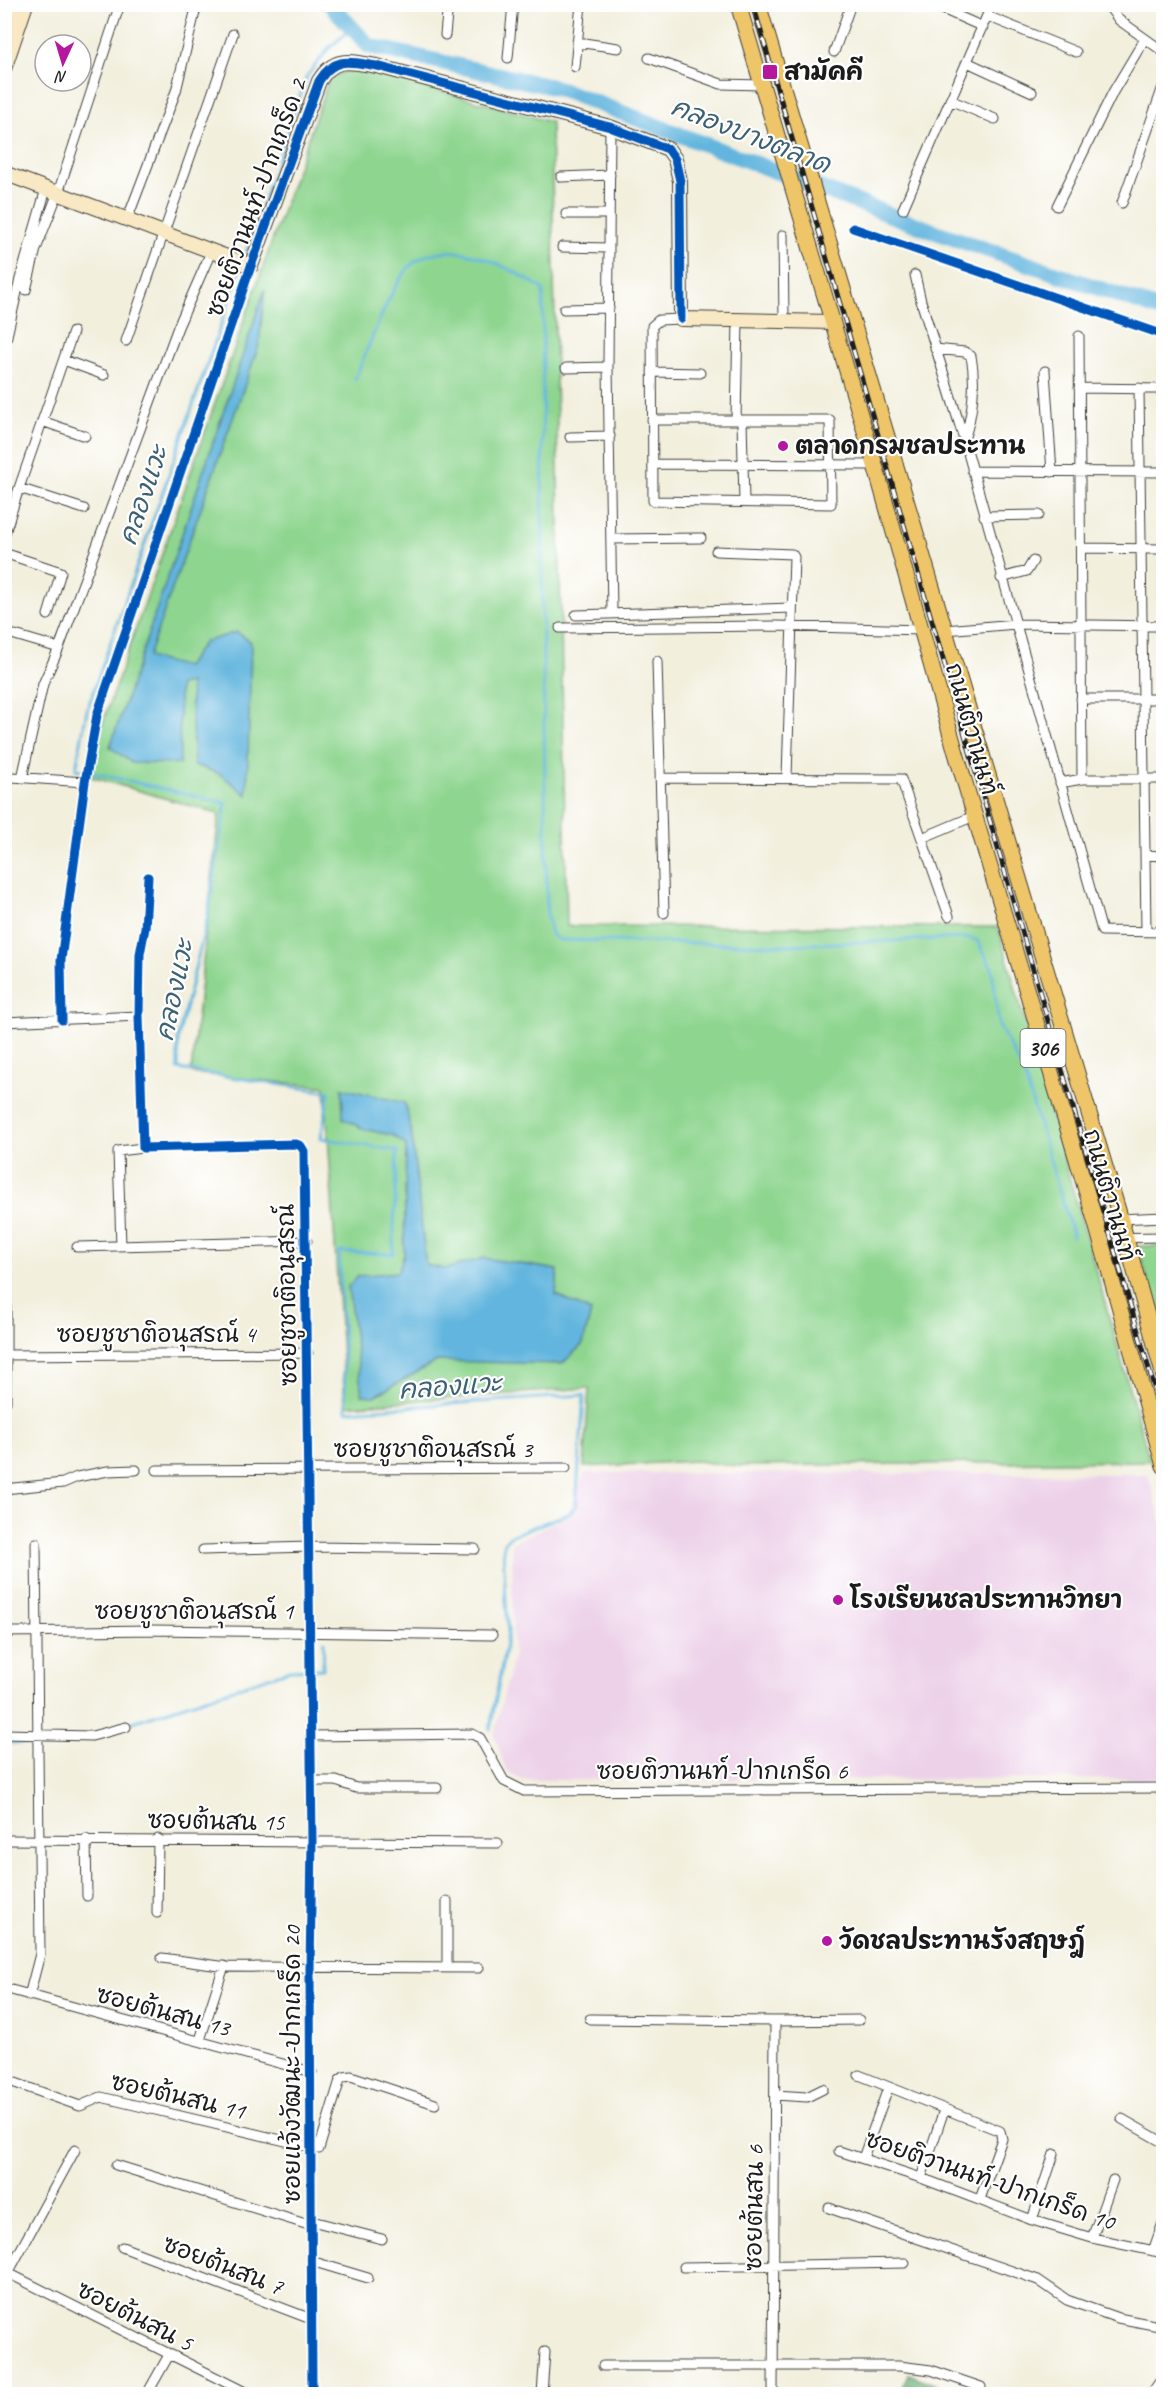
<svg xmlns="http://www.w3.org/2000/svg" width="1168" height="2399" font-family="Caveat,'Playpen Sans Thai',sans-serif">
	<rect width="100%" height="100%" fill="#fff"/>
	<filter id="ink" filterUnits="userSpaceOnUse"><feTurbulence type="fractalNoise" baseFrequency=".0167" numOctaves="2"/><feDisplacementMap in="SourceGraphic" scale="12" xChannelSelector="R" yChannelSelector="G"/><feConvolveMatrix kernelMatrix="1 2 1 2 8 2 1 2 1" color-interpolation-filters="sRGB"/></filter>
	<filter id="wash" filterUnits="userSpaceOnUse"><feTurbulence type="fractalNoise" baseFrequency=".008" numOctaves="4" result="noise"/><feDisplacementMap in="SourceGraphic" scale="24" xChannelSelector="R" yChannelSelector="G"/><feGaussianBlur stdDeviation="1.35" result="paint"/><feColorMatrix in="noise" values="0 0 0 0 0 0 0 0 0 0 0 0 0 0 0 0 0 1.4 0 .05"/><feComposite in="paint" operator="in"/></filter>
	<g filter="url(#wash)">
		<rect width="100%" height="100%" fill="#f2efdd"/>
		<path fill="#edd1e9" d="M585 1473 1148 1474 1163 1528V1779L522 1780 506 1770 494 1735 513 1657 512 1543 567 1516Z"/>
		<path fill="#8ed58f" stroke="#557856" stroke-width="1.5" d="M362 69 551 122 567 926 998 927 1150 1461 736 1466 696 1461 584 1467 589 1388 345 1406 325 1087 191 1073 219 814 88 776 98 736 329 79 342 72Z
			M1138 1246H1163V1335Z"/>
		<path fill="#72b67a" stroke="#47694b" stroke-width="1.5" d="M909 2374 958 2394H898Z"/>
		<path fill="#62b5de" stroke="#3f687d" stroke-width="1.5" d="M265 289 259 345 148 657 186 667 204 642 237 632 251 642 247 795 220 774 194 765 190 683 179 685 180 764 132 763 110 747Z
			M342 1088 405 1103 411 1129 426 1265 446 1269 484 1258 558 1270 556 1295 591 1312 583 1344 562 1364 437 1361 375 1396 362 1395 348 1286 358 1276 398 1272 404 1254 406 1145 392 1135 363 1129 343 1118Z"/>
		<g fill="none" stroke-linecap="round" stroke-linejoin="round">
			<path stroke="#62b5de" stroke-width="3" d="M244 258 307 76 329 48 352 28
				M241 267 87 710 76 769 226 803 207 920 178 1038V1069L329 1092 321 1138 397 1151 393 1254 339 1252 346 1411 584 1395 576 1506 570 1513 510 1536 505 1541 503 1550 508 1633 490 1729
				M355 379C367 352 393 276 416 261 454 235 510 268 543 289L542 594 547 914 551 934 559 940 785 945 965 938 977 940 992 968 999 1026 1023 1071 1073 1236
				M127 1724 290 1670 323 1669 324 1641
				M4 1743H52L74 1740"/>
			<path stroke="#62b5de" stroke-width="16" d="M330 4 369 46 557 88 930 230 1164 311"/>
		</g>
	</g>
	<g filter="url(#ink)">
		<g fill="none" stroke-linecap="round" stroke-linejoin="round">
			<g stroke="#3c3c39" stroke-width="11">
				<path id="street" d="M931 4 983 27
					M1107 4 1119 20 1164 52
					M987 16 1076 52
					M445 35 448 4
					M577 42 618 48
					M834 52 851 4
					M508 58 513 4
					M649 58 721 84 762 85
					M967 62 1032 92
					M575 67 581 4
					M950 100 995 119
					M610 127 608 367 612 613
					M561 177 610 175
					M1122 203 1164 84
					M1057 206 1113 92 1144 40
					M903 209 992 4
					M566 214H609
					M127 220 176 91 197 4
					M783 235 784 321
					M562 247 609 248
					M915 275 921 301 964 439 1102 931 1164 932
					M26 290 36 249 58 193 120 4
					M564 309 609 308
					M1079 336 1082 779
					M126 341 233 34
					M4 349 20 279 46 189
					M935 349 965 352 971 356C976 381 973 415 964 439
					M64 360 104 375
					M566 368 608 367
					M1045 371 1052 472
					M652 372 700 373
					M1079 388 1164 389
					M1139 388 1146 931
					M652 420H830L831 504 653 501C653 443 652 384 652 326L659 320 681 319
					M736 420 738 320
					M742 420 744 502
					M42 421 85 436
					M570 437 610 436
					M653 464 875 465
					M972 471 1164 472
					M19 488 84 509
					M984 516 1039 515
					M4 536 19 488 73 332
					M611 539 701 538
					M1081 548 1164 549
					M716 551 792 554 794 557 787 777
					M4 553 61 572 48 615
					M1001 578 1027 571 1033 561
					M576 615 792 608
					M560 628 777 626 921 630
					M945 630 1016 624 1164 626
					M15 635 59 648
					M657 661 664 913
					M1081 699H1164
					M22 778 43 684 59 648 178 327 211 252
					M660 778 901 779 949 916
					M1060 783 1082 779H1164
					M4 793 7 780 12 777 85 782
					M922 838 974 816
					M1145 855 1164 856
					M148 877 145 928 140 954 139 1016 143 1148 296 1144 301 1146 304 1151 312 1842 310 1969 312 2394
					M62 1020 61 960 85 782 97 715 251 266
					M4 1022 139 1016
					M1095 1220 1164 1217
					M1099 1238 1164 1237
					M121 1246 118 1151 143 1148
					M77 1247 307 1241
					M6 1278V1402
					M4 1355 308 1353
					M157 1470 566 1468
					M4 1489 63 1483 77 1477 108 1471 136 1470
					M203 1550 310 1547 475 1549
					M4 1632 153 1630 492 1635
					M4 1734 92 1736 126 1727
					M310 1736 472 1734 480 1738 504 1781 524 1791 1164 1788
					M312 1781H336L356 1788H437
					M86 1839 87 1896
					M4 1840 498 1843
					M157 1913 158 1839
					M162 1958 227 1967 479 1968
					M447 1968V1901
					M4 1988 312 2072
					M29 1996 40 1954 36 1543
					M590 2019 775 2021 859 2020
					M200 2040 224 1966
					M859 2075 1000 2131 1002 2139 980 2199
					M4 2079 80 2106 101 2097 319 2149 340 2080 344 2077 351 2076 435 2104
					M775 2095 807 2097 823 2089
					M1122 2119 1164 2143
					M839 2151 921 2178 1032 2220 1092 2238 1164 2253
					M863 2158 888 2088
					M116 2165 312 2226
					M921 2178 944 2110
					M829 2208 1038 2280 1067 2300 1118 2318 1164 2327
					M1032 2220 1054 2154
					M312 2221 382 2239
					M1092 2238 1113 2180
					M122 2247 311 2319
					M1153 2251 1164 2220
					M311 2261 368 2278
					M684 2267 905 2263
					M4 2271 249 2394
					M8 2273 75 2150
					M603 2366H899L931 2370 981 2387
					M147 2394 169 2355
					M542 2394 545 2352
					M773 2394 775 2021
					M1151 2394 1164 2376"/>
			</g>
			<g stroke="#3c3c39" stroke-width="16">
				<path id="secondary" d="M4 28 12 4
					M4 69 26 4
					M4 173 251 266 319 81C335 55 351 62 377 66L610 127 668 149 675 159 680 181 681 319 833 322"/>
			</g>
			<g stroke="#3c3c39" stroke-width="17">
				<path id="primary" d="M738 4 875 465 956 753 1095 1220 1164 1466
					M758 4 1120 1217 1164 1377"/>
			</g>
			<use href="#street" stroke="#fff" stroke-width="9"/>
			<use href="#secondary" stroke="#f8e8c3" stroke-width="14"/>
			<use href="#primary" stroke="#eec569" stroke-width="15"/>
			<g stroke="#1c1c1c" stroke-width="5">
				<path id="rail" d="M753 4 1164 1421"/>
			</g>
			<use href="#rail" stroke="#fff" stroke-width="3" stroke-dasharray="9" stroke-linecap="butt"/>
			<g stroke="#fff" stroke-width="13">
				<path id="cycleway" d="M853 228 1164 335
					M148 877 145 928 140 954 139 1016 143 1148 296 1144 301 1146 304 1151 312 1842 310 1969 312 2394
					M62 1020 61 960 85 782 97 715 251 266 319 81C335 55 351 62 377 66L610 127 668 149 675 159 680 181 681 319"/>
			</g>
			<use href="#cycleway" stroke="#0057b8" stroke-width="9"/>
		</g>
	</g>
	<g fill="#b5179e" stroke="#fff" stroke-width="2">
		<rect x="762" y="64" width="16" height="16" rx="3"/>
		<circle cx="783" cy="446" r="6"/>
		<circle cx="838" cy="1600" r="6"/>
		<circle cx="827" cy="1941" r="6"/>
	</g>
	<g text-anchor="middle" stroke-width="4.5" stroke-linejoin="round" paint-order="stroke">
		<rect fill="#fff" stroke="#606060" stroke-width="1.5" x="1020.5" y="1029" width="45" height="38" rx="4.5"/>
		<g font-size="22" font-weight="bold" fill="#1c1c1c">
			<text x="1043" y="1056">306</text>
		</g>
		<g font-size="24" font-weight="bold" fill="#1c1c1c" stroke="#fff" text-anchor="start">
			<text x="784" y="80">สามัคคี</text>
			<text x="795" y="454">ตลาดกรมชลประทาน</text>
			<text x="850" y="1608">โรงเรียนชลประทานวิทยา</text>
			<text x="839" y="1949">วัดชลประทานรังสฤษฎ์</text>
		</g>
		<g font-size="24" fill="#1c1c1c" stroke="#fff">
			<text transform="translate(256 198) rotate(-70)" y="8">ซอยติวานนท์-ปากเกร็ด 2</text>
			<text transform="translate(972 729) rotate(74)" y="8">ถนนติวานนท์</text>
			<text transform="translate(1110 1195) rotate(74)" y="8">ถนนติวานนท์</text>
			<text transform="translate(287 1295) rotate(-91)" y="8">ซอยชูชาติอนุสรณ์</text>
			<text x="156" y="1342">ซอยชูชาติอนุสรณ์ 4</text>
			<text x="433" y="1457">ซอยชูชาติอนุสรณ์ 3</text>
			<text x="194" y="1619">ซอยชูชาติอนุสรณ์ 1</text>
			<text x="722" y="1779">ซอยติวานนท์-ปากเกร็ด 6</text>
			<text transform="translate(216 1821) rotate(1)" y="8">ซอยต้นสน 15</text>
			<text transform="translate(163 2011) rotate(15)" y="8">ซอยต้นสน 13</text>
			<text transform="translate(292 2065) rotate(-90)" y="8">ซอยแจ้งวัฒนะ-ปากเกร็ด 20</text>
			<text transform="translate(178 2096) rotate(13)" y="8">ซอยต้นสน 11</text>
			<text transform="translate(990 2180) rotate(19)" y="8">ซอยติวานนท์-ปากเกร็ด 10</text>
			<text transform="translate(754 2208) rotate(-89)" y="8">ซอยต้นสน 6</text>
			<text transform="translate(223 2265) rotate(21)" y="8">ซอยต้นสน 7</text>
			<text transform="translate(135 2316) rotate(27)" y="8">ซอยต้นสน 5</text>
		</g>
		<g font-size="26" font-style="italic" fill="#3c6173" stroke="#fff">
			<text transform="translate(751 135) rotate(21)" y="9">คลองบางตลาด</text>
			<text transform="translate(143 495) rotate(-71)" y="9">คลองแวะ</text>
			<text transform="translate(174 990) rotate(-78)" y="9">คลองแวะ</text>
			<text transform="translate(450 1386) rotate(-4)" y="9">คลองแวะ</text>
		</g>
	</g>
	<rect width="1168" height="2399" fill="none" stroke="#fff" stroke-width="24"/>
	<g transform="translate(63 63) rotate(184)"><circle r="28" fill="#ffffff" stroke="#a4a4a4" stroke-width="1.5"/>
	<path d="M0-4.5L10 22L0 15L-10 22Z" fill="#b5179e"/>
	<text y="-9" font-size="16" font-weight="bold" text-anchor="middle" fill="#1c1c1c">N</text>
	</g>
</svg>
